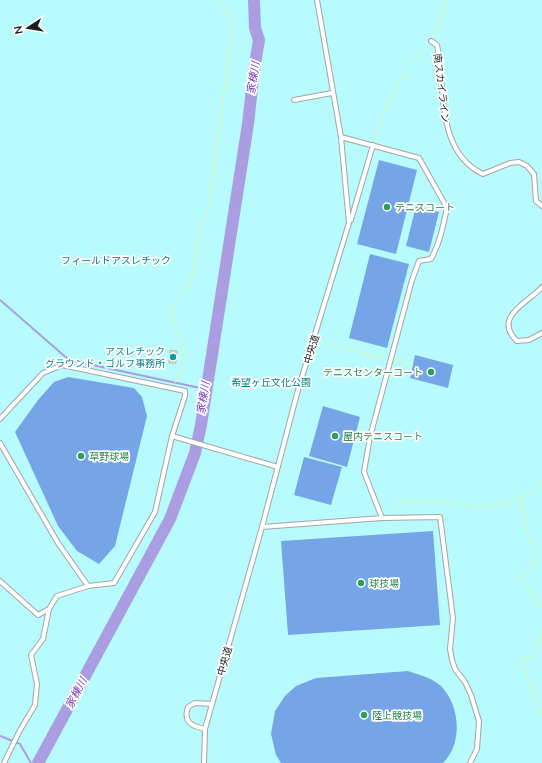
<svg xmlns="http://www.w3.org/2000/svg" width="542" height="763" font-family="Mulish,'Noto Sans JP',sans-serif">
	<rect width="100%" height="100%" fill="#e6efe1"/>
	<path fill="#b8fbff" d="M0 0H542V763H0Z"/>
	<path fill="#76a5e7" d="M379 160 417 170 396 254 357 244Z
		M416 206 439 212 429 252 406 246Z
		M370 254 409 264 387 348 349 338Z
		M415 355 453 365 448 388 410 378Z
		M68 377 134 388 142 397 147 416 115 546 99 564 77 551 58 526 15 432 38 400 54 382Z
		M323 406 360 417 347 467 309 456Z
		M304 457 342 467 331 505 294 495Z
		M433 531 440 625 288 635 281 541Z
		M408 671C420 675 433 678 442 687 460 707 463 743 443 763H281L276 755 271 734 275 711 285 696 296 686 316 678Z"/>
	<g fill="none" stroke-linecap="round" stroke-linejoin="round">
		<path stroke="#aa9de2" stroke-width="2" d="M0 300 69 360 205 389
			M0 736 20 744 31 763"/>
		<path stroke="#aa9de2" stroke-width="12" d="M38 763 170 519 195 453 201 425 248 124 254 70 259 40 255 28 254 0"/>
	</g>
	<path fill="#ced6c1" stroke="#b5c2a2" d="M170 350 177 351 176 363H169Z"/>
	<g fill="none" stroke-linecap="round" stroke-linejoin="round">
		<g stroke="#a4a4a4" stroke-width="6">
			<path id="service" d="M431 41 437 45C446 88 435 151 483 174L510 163 519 162 527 166 534 174 536 201 542 206
				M294 100 332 93
				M341 137 419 158 447 208C443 226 440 243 431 259L419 261 412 280 370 437 364 472 382 518 440 517 453 618 450 649 452 660 455 669 465 682 471 695 479 721 477 749 470 763
				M351 220 373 145
				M542 287C528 303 492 317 517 341L529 340 542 333
				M0 419 43 373 62 365 185 391V396L172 436 278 467
				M0 443 58 543 88 586
				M262 527 382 518
				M0 581 38 615 49 609
				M205 729C191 726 183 722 188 707L195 703 212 704
				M4 763 19 732 35 705 37 684 31 655 43 639 49 609 57 596 88 586 114 583 155 512 172 436
				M204 763 205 729 262 527 298 390 349 223 341 137 317 0"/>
		</g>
		<path stroke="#f3ff62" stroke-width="1" stroke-dasharray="2 2" stroke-linecap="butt" d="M434 36 439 25 446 0
			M375 139C386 103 401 73 427 45
			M319 341 385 358
			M396 361 413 366
			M175 383 177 377 180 376 185 354 171 313 172 309 191 282 202 221 207 215 234 21 218 0
			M542 482 521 498 529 540 537 554 532 566 521 580 542 607
			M397 511 404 501H444L475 507 502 505 520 498
			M542 631 538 648 532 657H524L521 661V666L527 670V677L532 683 533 694 542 714"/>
		<use href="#service" stroke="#fff" stroke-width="4"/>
	</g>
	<g fill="#2e9e5b" stroke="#fff" stroke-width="1.5">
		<circle cx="387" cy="207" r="4"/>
		<circle cx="431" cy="372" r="4"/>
		<circle cx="335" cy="436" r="4"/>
		<circle cx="81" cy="456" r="4"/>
		<circle cx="361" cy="583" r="4"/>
		<circle cx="364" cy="715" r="4"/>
	</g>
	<circle fill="#0f9aa8" stroke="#fff" stroke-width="1.5" cx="173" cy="357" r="4"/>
	<g text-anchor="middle" stroke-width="3.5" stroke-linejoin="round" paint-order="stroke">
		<g font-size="10" fill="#1d1d1d" stroke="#fff">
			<text transform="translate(442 88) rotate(83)" y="4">南スカイライン</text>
			<text transform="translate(311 349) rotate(-73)" y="4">中央道</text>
			<text transform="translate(224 661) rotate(-74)" y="4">中央道</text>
		</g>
		<g font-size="10" fill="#27864d" stroke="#fff" text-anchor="start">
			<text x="395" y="211">テニスコート</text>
			<text x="423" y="376" text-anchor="end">テニスセンターコート</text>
			<text x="343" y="440">屋内テニスコート</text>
			<text x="89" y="460">草野球場</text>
			<text x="369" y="587">球技場</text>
			<text x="372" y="719">陸上競技場</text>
		</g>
		<g font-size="10" fill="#007e85" stroke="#fff">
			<text x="116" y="264">フィールドアスレチック</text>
			<text x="271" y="386">希望ヶ丘文化公園</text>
		</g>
		<g font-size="10" fill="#0d838f" stroke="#fff" text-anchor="end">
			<text x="165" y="355">アスレチック<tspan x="165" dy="12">グラウンド・ゴルフ事務所</tspan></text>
		</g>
		<g font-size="11" font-style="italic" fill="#7740b6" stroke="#fff">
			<text transform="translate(253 78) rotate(-81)" y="4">家棟川</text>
			<text transform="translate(203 398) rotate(-81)" y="4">家棟川</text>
			<text transform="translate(76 693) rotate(-62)" y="4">家棟川</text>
		</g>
	</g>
	<g transform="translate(28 28) rotate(258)" stroke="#ffffff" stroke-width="3" paint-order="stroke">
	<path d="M0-3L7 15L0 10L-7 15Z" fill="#1d1d1d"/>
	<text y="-6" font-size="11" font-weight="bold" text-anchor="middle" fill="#1d1d1d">N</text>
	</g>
</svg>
